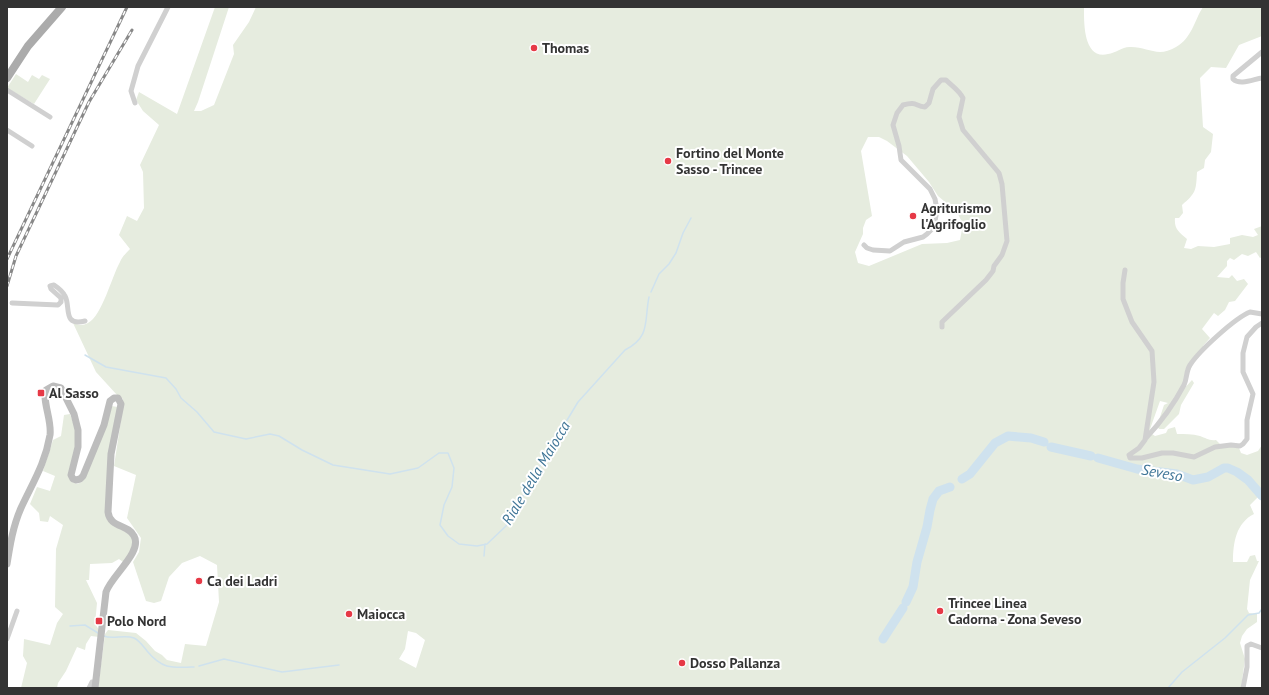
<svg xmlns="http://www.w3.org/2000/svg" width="1269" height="695" font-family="'PT Sans',sans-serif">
	<rect width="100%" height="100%" fill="#fff"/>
	<path fill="#e6ecdf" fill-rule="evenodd" d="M215 7H229L198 102 194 111H201L214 105 234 54 233 45 249 22 256 7H1084C1084 22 1083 60 1108 54 1116 53 1123 46 1131 47 1148 47 1158 58 1176 47 1192 38 1194 21 1203 7H1262V36L1239 45 1226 68 1211 67 1200 78 1203 127 1213 134 1211 152 1205 160 1204 168 1197 172C1196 191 1196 193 1182 205L1183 213 1179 218H1175C1174 229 1179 232 1187 239L1184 248 1191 249 1198 246 1214 247 1230 244V238L1242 235 1253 237 1258 235 1254 229 1262 226V257L1260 258 1256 252 1248 256 1242 254 1234 260 1230 258 1227 261V266L1217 277 1229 278 1232 275 1237 281 1244 279 1248 284 1235 301 1229 302 1225 310 1218 316 1214 313 1202 329 1210 338 1203 346V351L1193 363 1181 392 1192 380 1194 383 1181 405 1179 414 1164 429H1159L1157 426 1164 405 1168 403 1160 401 1149 432 1155 436 1166 433 1168 429 1175 427 1177 434C1185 434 1192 434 1200 436 1206 438 1209 441 1216 440L1221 445 1239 448 1241 453 1247 455 1258 451 1262 445V493L1250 505 1254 514C1236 523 1233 543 1233 562H1247L1250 556 1255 555 1257 561H1259L1250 580 1247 609 1249 613 1257 614V622L1247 629 1242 636 1240 643 1245 659 1241 688H98L105 634 108 630 136 633 146 641 155 651 162 655 167 660 181 663 185 644 206 646 219 602 217 565 200 556 182 563 169 577 161 601 154 603 146 601 133 562 139 552 141 538 127 518 136 475 114 466 123 407V399L117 395 96 372 73 323C78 325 83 326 88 323 102 316 112 276 120 262 122 257 126 253 130 249L119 235 127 216 137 221 144 208 143 172 140 165 159 125 143 111 136 100 139 92 177 114ZM868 137H879L887 141 907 156 929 182 938 196 957 212 963 224 960 240 947 243 922 244 869 266 858 263 855 252 863 234V228L866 220 872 216 861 151ZM408 631 416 633 425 640 416 668 399 659 405 649Z
		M16 74 28 82 32 75 39 79 42 75 50 79 34 104 7 88Z
		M111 406 118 407 108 461 106 517C109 530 139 529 132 548 130 553 126 558 123 562L119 559 112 563 90 564 89 580H86L97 603 95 624 100 631 99 637 91 636 86 644 85 650 77 647 66 671 58 683 57 688H21L27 663 23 656 24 639 50 645 57 623 63 614 55 607 56 549 63 525 50 516 48 522 40 521 39 513 30 504 37 487 50 491 55 476 43 471 53 440 61 436 64 415 70 414 75 428 76 442 72 482 77 484 82 482Z"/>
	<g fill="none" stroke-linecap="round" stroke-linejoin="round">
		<path stroke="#cfe2ee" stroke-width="1.5" d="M651 292 659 274 669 264 676 253 683 233 691 218
			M85 355 106 367 166 378 176 389 181 398 197 412 214 432 246 439 270 434 279 436 302 450 333 465 390 474 418 468 439 453H448L454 468 452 487 444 505 440 525 448 536 459 544 477 546 487 544 506 526 549 450 578 402 625 350C651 337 644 321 649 297
			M484 556 485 544
			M70 626 85 625 98 633
			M104 636C113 640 124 634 134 638 140 641 143 646 147 651 162 669 171 668 194 667
			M199 666 224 659 282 672 339 665
			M1168 688 1182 672 1225 638 1248 615 1259 613 1262 609"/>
		<path stroke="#cfe2ee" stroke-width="9" d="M1051 447 1091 456
			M1098 458 1137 469 1177 474 1193 480 1208 477 1224 468H1228L1237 472 1248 480 1262 496
			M962 479 970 474 995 443 1008 436 1031 438 1044 442
			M906 602 913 587 917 562 927 527 930 510 933 499 939 491 950 487
			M883 639 903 608"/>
		<path stroke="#d0d0d0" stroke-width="5" d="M1262 52 1233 76V79C1240 86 1254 79 1262 78
			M7 90 50 117
			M135 103 131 91 138 66 168 7
			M7 130 32 146
			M864 245 867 248 873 250 890 251 904 242 923 237 927 234 932 229 935 221 937 210 935 199 930 189 901 160 899 146 893 125 897 113 903 105C917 101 915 106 925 107L929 103 933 89 941 80H946C952 86 959 90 963 98L959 117 963 130 999 173 1002 184 1007 241 1002 255 994 266 993 271 986 280 942 322V327
			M1125 270 1123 283V299L1132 322 1152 351 1154 382 1145 440 1139 448 1129 455 1130 458H1142L1162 453H1173L1194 457 1215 447 1231 445 1240 446 1243 444 1247 439V420L1253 394 1243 372V353L1247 337 1256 327 1262 323
			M12 303 58 305 61 302V298L51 289 50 286 54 285C57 287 63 292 65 296 71 306 62 327 85 321
			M1146 438C1160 423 1174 404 1184 385 1187 379 1186 371 1190 365 1199 351 1235 318 1250 312L1262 314
			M7 639 17 611
			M89 688 92 682H95
			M1243 688 1247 667V646L1251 644 1262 648"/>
		<path stroke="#bdbdbd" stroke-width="7" d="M7 564C10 545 13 526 21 508 33 482 45 464 50 435 52 420 42 401 46 390L53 386 61 388 74 414 78 430V447L71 475 73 479 76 480 80 479 83 476 104 425 110 401 114 398H118L121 404 111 454 108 512C110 528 128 524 134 536 143 552 111 576 106 592L95 688"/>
		<path stroke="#ababab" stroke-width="8" d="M7 78 28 46 62 7"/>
		<g stroke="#888" stroke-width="3">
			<path id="rail" d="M7 259 127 7
				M7 286 16 256 89 102 132 30"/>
		</g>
		<use href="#rail" stroke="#fff" stroke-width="1.5" stroke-dasharray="4.5" stroke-linecap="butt"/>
	</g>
	<g fill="#e63946" stroke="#fff" stroke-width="1.5">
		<circle cx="534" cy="48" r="4"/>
		<circle cx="668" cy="161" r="4"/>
		<circle cx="913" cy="216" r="4"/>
		<rect x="37" y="389" width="8" height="8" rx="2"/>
		<circle cx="199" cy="581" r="4"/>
		<circle cx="940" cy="611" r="4"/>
		<circle cx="349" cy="614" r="4"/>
		<rect x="95" y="617" width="8" height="8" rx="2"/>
		<circle cx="682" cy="663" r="4"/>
	</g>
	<g text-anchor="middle" stroke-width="4" stroke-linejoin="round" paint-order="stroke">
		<g font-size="14" font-weight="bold" fill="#333" stroke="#fff" text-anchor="start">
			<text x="542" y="53">Thomas</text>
			<text x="676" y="158">Fortino del Monte<tspan x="676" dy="16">Sasso - Trincee</tspan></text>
			<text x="921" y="213">Agriturismo<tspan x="921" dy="16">l'Agrifoglio</tspan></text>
			<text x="49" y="398">Al Sasso</text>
			<text x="207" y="586">Ca dei Ladri</text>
			<text x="948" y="608">Trincee Linea<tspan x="948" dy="16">Cadorna - Zona Seveso</tspan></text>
			<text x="357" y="619">Maiocca</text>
			<text x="107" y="626">Polo Nord</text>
			<text x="690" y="668">Dosso Pallanza</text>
		</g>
		<g font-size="15" font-style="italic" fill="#3f7597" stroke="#fff">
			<text transform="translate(536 473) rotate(-59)" y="5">Riale della Maiocca</text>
			<text transform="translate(1162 473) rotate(10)" y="5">Seveso</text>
		</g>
	</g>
	<rect width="1269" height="695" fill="none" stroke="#333333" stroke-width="16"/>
</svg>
